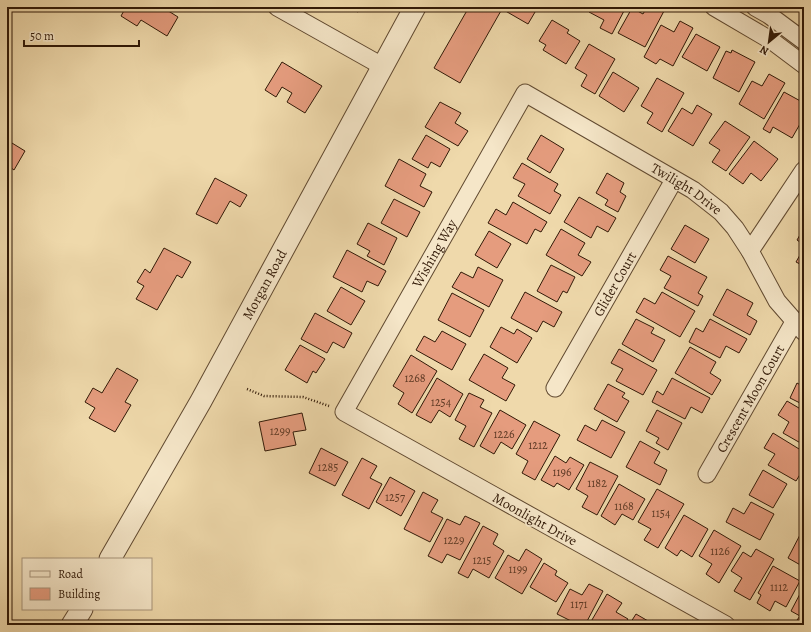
<svg xmlns="http://www.w3.org/2000/svg" width="811" height="632" font-family="Alegreya,serif">
	<rect width="100%" height="100%" fill="#efd9ab"/>
	<filter id="stains"><feTurbulence type="fractalNoise" baseFrequency=".005" numOctaves="4"/><feColorMatrix values="0 0 0 0 .2 0 0 0 0 .09 0 0 0 0 .02 0 0 0 .5 -.17"/></filter>
	<radialGradient id="worn" r=".72"><stop offset=".6" stop-color="#630" stop-opacity="0"/><stop offset="1" stop-color="#630" stop-opacity=".3"/></radialGradient>
	<path fill="#e59c7e" stroke="#311907" d="M126 7H162L178 17 167 36 141 20 137 26 121 16Z
		M348 7H361L358 12Z
		M469 7H538L528 24 502 9 460 83 434 68Z
		M592 7H626L612 34 600 28 604 20 589 12Z
		M647 7H657L664 11 645 47 618 33 632 8 643 14Z
		M552 20 569 30 567 33 580 41 566 64 543 50 546 45 539 41Z
		M680 21 693 28 673 66 660 59 656 64 644 57 661 25 674 32Z
		M696 34 720 47 707 71 682 57Z
		M589 44 615 59 595 94 581 86 587 75 575 68Z
		M732 50 755 62 739 92 713 78 726 51 731 53Z
		M282 62 322 86 305 113 287 102 292 93 282 87 276 97 265 90Z
		M613 72 639 88 624 112 599 96Z
		M769 74 785 83 764 119 739 104 752 81 762 86Z
		M657 78 684 93 662 132 647 123 653 113 641 106Z
		M784 92 804 103V117L792 138 773 127 770 133 763 129Z
		M440 102 461 113 455 123 468 131 458 146 425 127Z
		M697 105 712 114 693 146 668 131 682 108 692 114Z
		M725 121 750 137 726 171 712 162 720 150 709 143Z
		M426 135 450 149 440 167 431 162 428 168 412 159Z
		M541 135 564 149 550 173 527 159Z
		M7 140 25 151 14 170 7 165Z
		M754 141 778 159 761 181 751 173 743 184 729 174Z
		M399 159 426 174 420 186 432 192 424 207 385 186Z
		M522 163 558 184 554 191 561 195 550 214 518 196 525 184 513 178Z
		M607 173 624 183 620 192 626 196 618 212 605 205 608 200 596 193Z
		M215 178 247 195 240 207 230 201 217 224 196 214Z
		M579 197 616 218 608 232 597 226 591 238 564 222Z
		M394 199 420 212 407 237 381 223Z
		M513 202 547 222 541 232 535 229 527 244 488 223 496 209 506 215Z
		M368 223 397 238 384 265 367 256 370 251 357 244Z
		M685 225 709 239 695 263 671 249Z
		M804 228V245L797 240Z
		M561 229 585 243 578 255 591 262 582 276 546 255Z
		M489 231 511 244 497 268 475 255Z
		M164 248 191 262 182 278 177 275 157 310 136 299 144 286 137 282 145 269 150 273Z
		M804 248V266L796 262Z
		M347 250 386 271 378 286 367 281 362 292 333 277Z
		M668 256 707 277 698 293 703 296 698 306 664 288 671 276 660 270Z
		M551 265 575 277 567 293 563 291 557 302 537 291Z
		M478 267 503 280 489 307 452 287 461 272 473 278Z
		M341 287 365 301 351 325 327 311Z
		M727 289 753 303 747 315 757 321 750 335 713 315Z
		M525 292 562 312 554 327 543 321 537 332 511 318Z
		M662 292 695 311 680 337 636 312 644 298 655 304Z
		M452 293 484 310 470 337 438 320Z
		M315 313 352 333 344 348 333 342 327 353 301 339Z
		M636 319 654 328 651 333 665 340 653 362 622 344Z
		M710 319 747 339 739 353 726 346 720 358 689 342 696 328 703 332Z
		M501 327 514 334 517 329 532 338 517 363 490 347Z
		M442 331 466 344 452 370 416 350 424 336 435 342Z
		M300 345 325 359 316 373 313 371 307 383 285 370Z
		M690 347 716 362 710 373 721 380 712 395 675 373Z
		M619 349 657 370 643 395 616 381 623 369 611 363Z
		M484 354 508 368 502 378 515 385 506 401 469 380Z
		M411 355 437 371 412 413 398 404 404 393 393 386Z
		M117 368 138 380 125 402 131 405 115 432 89 418 95 408 85 402 93 388 102 393Z
		M437 378 463 394 450 417 439 410 431 423 416 415Z
		M672 378 710 398 702 413 691 407 685 419 652 402 657 391 663 395Z
		M797 383 804 387V405L790 398Z
		M608 384 625 393 622 397 629 401 617 422 594 409Z
		M469 393 484 400 480 407 492 413 474 447 459 439 466 426 455 420Z
		M787 401 804 411V445L783 433 789 422 778 415Z
		M500 410 526 425 512 449 501 442 494 454 480 446Z
		M657 410 682 423 668 450 656 443 659 438 646 431Z
		M302 413 306 430 293 432 296 445 265 451 259 422Z
		M602 420 625 432 611 458 577 440 585 425 596 431Z
		M534 421 560 435 535 480 522 473 528 461 516 454Z
		M773 433 804 452V468L796 481 768 465 775 454 764 448Z
		M640 441 660 452 654 463 667 470 660 485 626 467Z
		M321 448 348 462 335 486 309 473Z
		M555 456 566 463 570 457 584 465 569 490 557 483 554 487 541 480Z
		M362 458 377 466 370 478 382 484 369 509 342 495Z
		M590 462 618 476 597 515 582 507 588 496 576 489Z
		M763 470 787 484 773 508 749 495Z
		M390 477 415 491 401 516 376 502Z
		M619 484 645 499 633 520 622 514 615 525 601 516Z
		M657 489 684 504 658 548 644 540 651 529 638 522Z
		M423 492 438 500 431 512 443 518 430 542 404 529Z
		M751 502 774 514 760 540 726 522 733 508 744 514Z
		M684 515 708 529 692 557 681 550 677 556 665 548Z
		M465 516 480 523 460 560 447 554 442 563 428 556 447 519 460 525Z
		M483 526 498 534 493 544 504 551 489 578 473 569 468 578 458 573Z
		M714 530 741 546 719 583 706 574 712 564 699 556Z
		M802 531 804 532V567L788 558Z
		M526 549 542 559 522 594 495 578 508 555 519 561Z
		M756 549 774 559 750 600 734 591 742 578 731 571 743 552 751 557Z
		M544 563 557 571 555 575 568 583 556 602 530 587Z
		M773 566 800 581 786 607 775 601 770 611 757 603 761 595 758 593Z
		M589 584 603 591 585 625H579L557 614 570 589 582 595Z
		M801 592 804 593V624L797 620 800 616 791 611Z
		M607 594 622 603 616 612 628 619 624 625H589Z
		M636 614 655 625H629Z"/>
	<g fill="none" stroke-linecap="round" stroke-linejoin="round">
		<g stroke="#604930" stroke-width="19">
			<g id="minor">
				<path d="M277 7 382 66"/>
				<path d="M714 7 772 41 804 65"/>
				<path d="M755 7 769 15 804 41"/>
				<path d="M750 251 804 170"/>
				<path id="s1" d="M555 388 674 180"/>
				<path id="s2" d="M707 474 794 322"/>
				<path id="s3" d="M726 625 344 412 525 93 693 190 721 212 735 228 750 251 777 301 804 332"/>
			</g>
		</g>
		<g stroke="#604930" stroke-width="23">
			<g id="tertiary">
				<path id="s4" d="M110 559 201 401 415 7"/>
				<path d="M72 625 82 609"/>
			</g>
		</g>
		<path stroke="#311907" stroke-width="2.5" stroke-dasharray="1 2" stroke-linecap="butt" d="M247 389 264 396 303 397 329 406"/>
		<use href="#minor" stroke="#f5e6c8" stroke-width="17"/>
		<use href="#tertiary" stroke="#f5e6c8" stroke-width="21"/>
	</g>
	<g text-anchor="middle" stroke-width="3.5" stroke-linejoin="round" paint-order="stroke">
		<g font-size="12" fill="#5e3a25">
			<text x="415" y="382">1268</text>
			<text x="441" y="406">1254</text>
			<text x="280" y="435">1299</text>
			<text x="504" y="438">1226</text>
			<text x="538" y="449">1212</text>
			<text x="328" y="471">1285</text>
			<text x="562" y="476">1196</text>
			<text x="597" y="487">1182</text>
			<text x="395" y="501">1257</text>
			<text x="624" y="510">1168</text>
			<text x="661" y="517">1154</text>
			<text x="454" y="544">1229</text>
			<text x="720" y="555">1126</text>
			<text x="482" y="564">1215</text>
			<text x="518" y="573">1199</text>
			<text x="779" y="591">1112</text>
			<text x="579" y="608">1171</text>
		</g>
		<g font-size="14" fill="#311907" stroke="#f5e6c8">
			<text dy="5" stroke="none"><textPath href="#s3" startOffset="992">Twilight Drive</textPath></text>
			<text dy="5" stroke="none"><textPath href="#s3" startOffset="620">Wishing Way</textPath></text>
			<text dy="5" stroke="none"><textPath href="#s4" startOffset="315">Morgan Road</textPath></text>
			<text dy="5" stroke="none"><textPath href="#s1" startOffset="120">Glider Court</textPath></text>
			<text dy="5" stroke="none"><textPath href="#s2" startOffset="87">Crescent Moon Court</textPath></text>
			<text transform="translate(535 519) rotate(29)" y="5">Moonlight Drive</text>
		</g>
	</g>
	<rect width="811" height="632" fill="none" stroke="#efd9ab" stroke-width="24"/>
	<rect x="8" y="8" width="795" height="616" fill="none" stroke="#311907" stroke-width="2"/>
	<rect x="12" y="12" width="787" height="608" fill="none" stroke="#311907"/>
	<rect x="22" y="558" width="130" height="52" fill="#f5e6c8" stroke="#a7947b"/>
	<rect x="30" y="571" width="20" height="6" fill="#f5e6c8" stroke="#a7947b"/>
	<text x="58" y="578" font-size="12" fill="#311907">Road</text>
	<rect x="30" y="588" width="20" height="12" fill="#e59c7e" stroke="#a7947b"/>
	<text x="58" y="598" font-size="12" fill="#311907">Building</text>
	<g transform="translate(769 42) rotate(209)" stroke="#f5e6c8" stroke-width="3" paint-order="stroke">
	<path d="M0-3L7 15L0 10L-7 15Z" fill="#311907"/>
	<text y="-6" font-size="11" font-weight="bold" text-anchor="middle" fill="#311907">N</text>
	</g>
	<path d="M24 40v6h115v-6" fill="none" stroke="#311907" stroke-width="2"/>
	<text x="30" y="40" font-size="12" fill="#311907" stroke="#f5e6c8" stroke-width="3" paint-order="stroke">50 m</text>
	<rect width="100%" height="100%" filter="url(#stains)"/>
	<rect width="100%" height="100%" fill="url(#worn)"/>
</svg>
